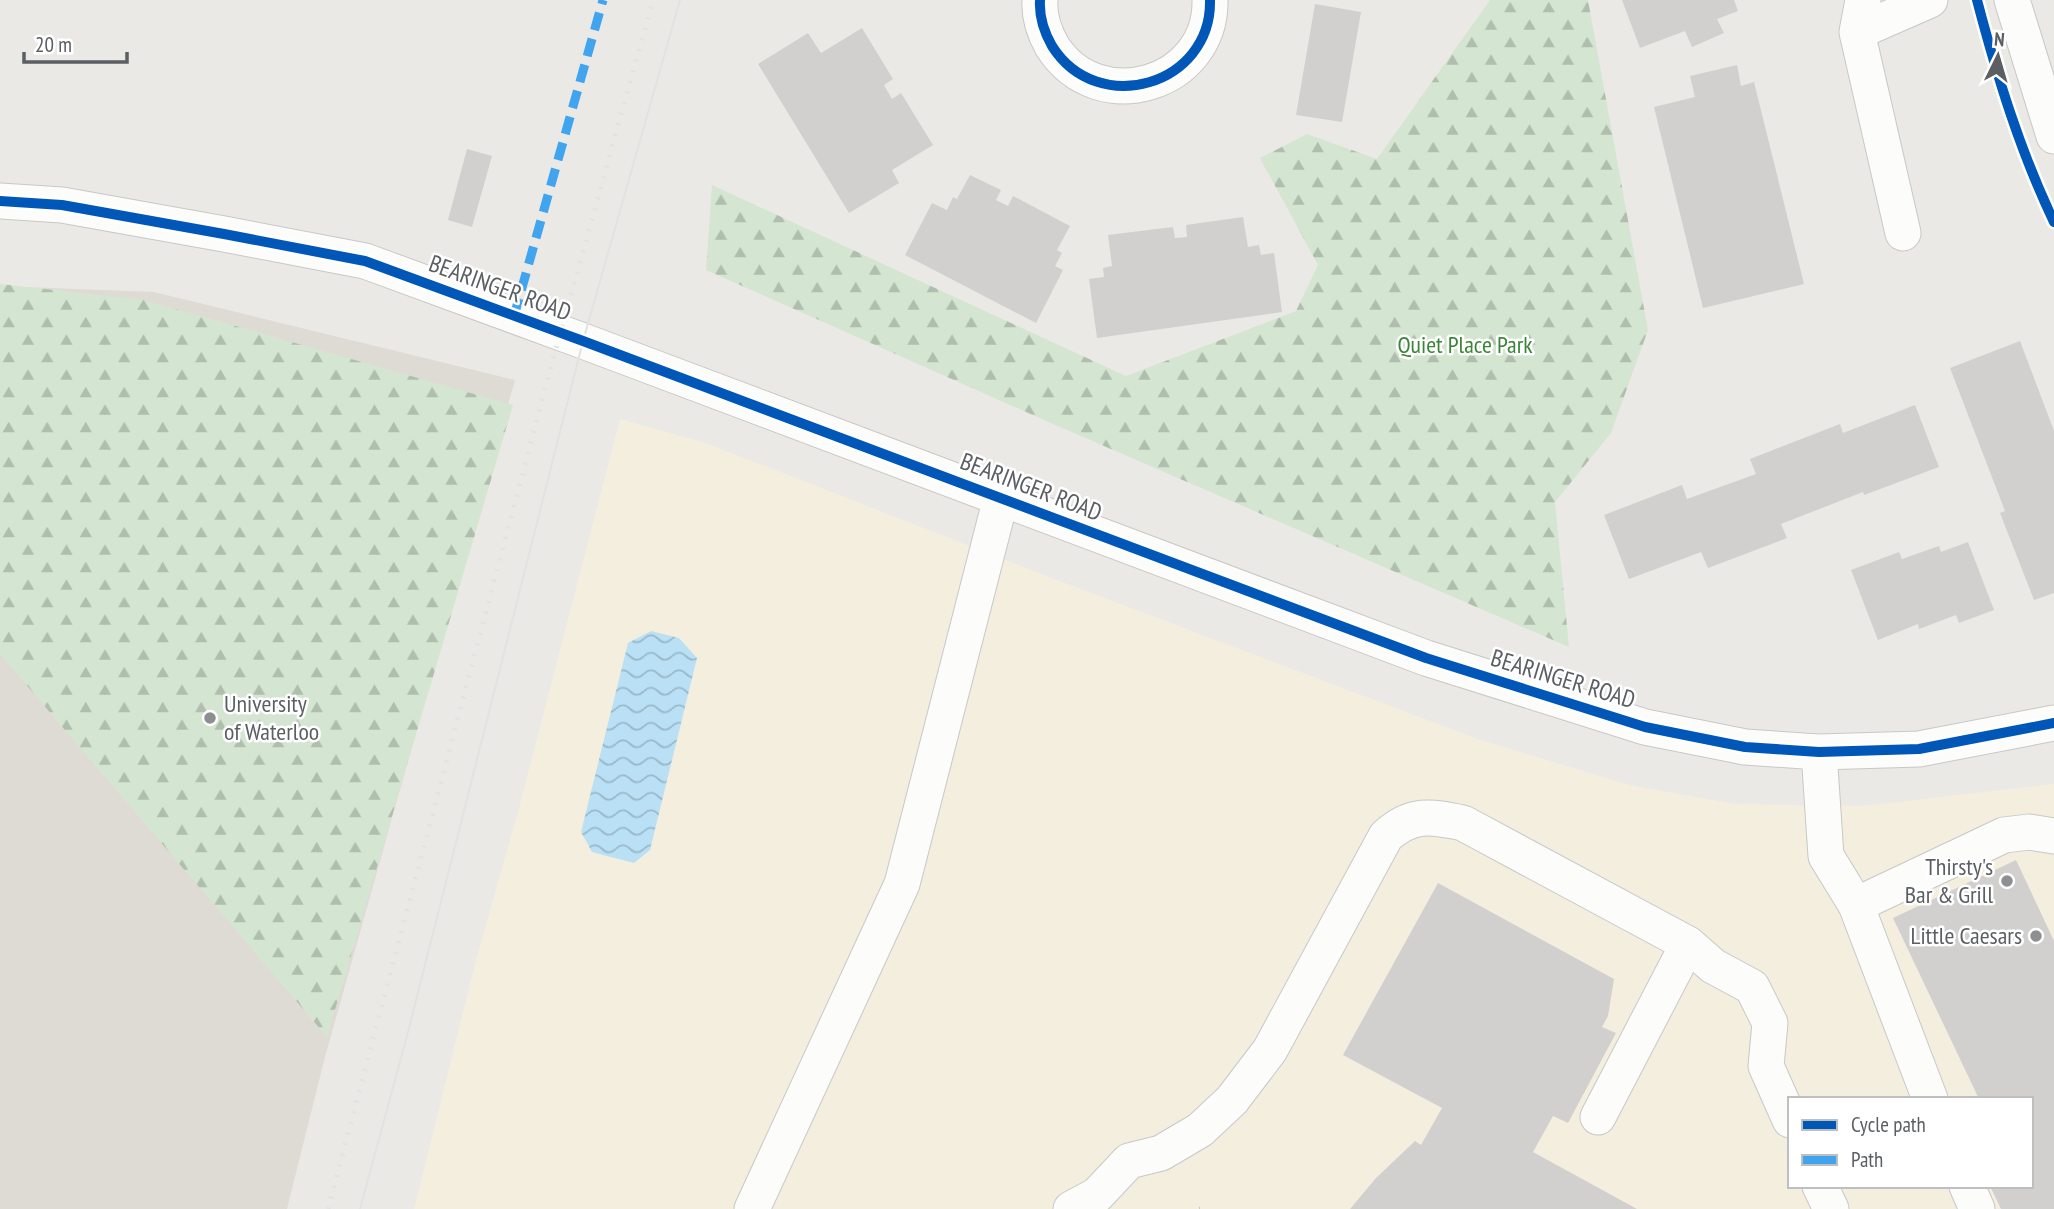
<svg xmlns="http://www.w3.org/2000/svg" width="2054" height="1209" font-family="'PT Sans Narrow',sans-serif">
	<defs>
		<pattern id="forest-firs" width="22" height="20" patternUnits="userSpaceOnUse" patternTransform="scale(1.75)"><rect width="22" height="20" fill="#d4e6d1"/><path d="M5 1l3.5 6h-7zM16 11l3.5 6h-7z" fill="#afbead"/></pattern>
		<pattern id="water-waves" width="16" height="10" patternUnits="userSpaceOnUse" patternTransform="scale(1.75)"><rect width="16" height="10" fill="#b9e0f5"/><path d="M0 5q4-4 8 0t8 0" fill="none" stroke="#99b9ca"/></pattern>
	</defs>
	<rect width="100%" height="100%" fill="#ebe9e5"/>
	<path fill="#f4eede" fill-rule="evenodd" d="M620 419 706 443 1057 580 1475 738 1629 785 1735 804 1862 806 2054 784V1209H414L477 956 519 808ZM1790 1099H2031V1186H1790Z"/>
	<path fill="#dedbd5" d="M0 286 154 292 515 380 325 1057 287 1209H0Z"/>
	<path fill="url(#forest-firs)" d="M1490 0H1588L1648 330 1611 433 1555 502 1569 647 1053 424 706 270 712 185 1126 376 1296 311 1318 265 1260 158 1307 134 1377 159Z
		M0 284 144 300 513 405 327 1037 0 654Z"/>
	<path fill="url(#water-waves)" d="M651 631 679 638 697 658 650 850 634 863 592 852 581 832 628 643Z"/>
	<path fill="#d1d0ce" d="M1622 0H1734L1738 11 1717 19 1724 33 1692 47 1685 31 1640 48Z
		M1315 4 1361 12 1342 122 1296 115Z
		M862 28 893 79 884 85 892 99 901 93 933 145 892 170 899 183 849 213 758 64 808 33 821 53Z
		M1737 65 1741 86 1754 82 1804 284 1703 308 1654 107 1695 97 1690 76Z
		M467 149 492 156 472 227 448 220Z
		M970 175 1001 190 996 200 1008 206 1013 196 1070 226 1057 250 1062 253 1055 266 1063 270 1036 323 905 255 932 203 947 210 953 197 957 199Z
		M1243 217 1248 247 1259 245 1261 255 1274 253 1282 312 1097 338 1089 279 1104 277 1103 268 1112 266 1108 235 1173 227 1175 238 1187 237 1186 225Z
		M2020 341 2054 431V593L2034 600 2000 513 2005 511 1950 368Z
		M1915 405 1939 467 1864 495 1863 492 1781 524 1787 538 1708 568 1701 552 1629 579 1604 515 1682 485 1687 499 1756 474 1750 459 1840 424 1843 433Z
		M1968 542 1994 610 1959 623 1956 615 1919 629 1918 624 1878 640 1851 570 1899 552 1902 559 1939 546 1941 552Z
		M2016 860 2054 941V1209H2001L1990 1186H2031V1099H1979L1893 918Z
		M1438 883 1614 979 1608 1016 1602 1027 1616 1033 1568 1123 1553 1116 1533 1152 1637 1209H1350L1376 1178 1415 1141 1421 1145 1442 1108 1343 1055Z"/>
	<g fill="none" stroke-linecap="round" stroke-linejoin="round">
		<g stroke="#c7c8c7" stroke-width="37">
			<path id="minor" d="M1040 0C1039 16 1044 32 1052 46 1098 119 1212 85 1210 0
				M1863 0 1857 32 1903 233
				M2012 0 2054 136
				M1857 32 1930 0
				M0 201 62 205 224 234 365 261 583 341 1426 658 1645 727 1745 747 1819 752 1919 749 2054 723
				M1819 752 1826 856 1856 905 1930 1099
				M1856 905 2004 835 2029 832 2054 836
				M1598 1117 1688 944
				M1820 1186 1831 1209
				M1967 1186 1977 1209
				M752 1209 902 884 1001 498
				M1071 1209 1097 1195 1129 1161 1161 1153 1200 1130 1232 1100 1270 1050 1386 836C1412 813 1430 816 1463 823L1688 944 1713 966 1752 987 1770 1023 1766 1066 1790 1120"/>
		</g>
		<path stroke="#c6cac8" stroke-width="4.5" stroke-dasharray="7 3.5" stroke-linecap="butt" d="M1199 1209H1200"/>
		<use href="#minor" stroke="#fcfcfb" stroke-width="35"/>
		<path stroke="#e2e2e2" stroke-width="2" d="M360 1209 408 1032 583 341 680 0"/>
		<path stroke="#e2e2e2" stroke-width="5" stroke-dasharray="2 9" stroke-linecap="butt" d="M328 1209 549 374 653 0"/>
		<path stroke="#40a5ee" stroke-width="9" stroke-dasharray="18 9" stroke-linecap="butt" d="M514 316 603 0"/>
		<g stroke="#fff" stroke-width="15">
			<path id="cycleway" d="M1040 0C1039 16 1044 32 1052 46 1098 119 1212 85 1210 0
				M1977 0C1997 76 2020 151 2054 222
				M0 201 62 205 224 234 365 261 583 341 1426 658 1645 727 1745 747 1819 752 1919 749 2054 723"/>
		</g>
		<use href="#cycleway" stroke="#0057b8" stroke-width="10"/>
	</g>
	<g fill="#8d8f90" stroke="#fff" stroke-width="2.5">
		<circle cx="210" cy="718" r="7"/>
		<circle cx="2007" cy="881" r="7"/>
		<circle cx="2036" cy="936" r="7"/>
	</g>
	<g text-anchor="middle" stroke-width="5" stroke-linejoin="round" paint-order="stroke">
		<g font-size="24" fill="#5b5f63" stroke="#fff">
			<text transform="translate(500 288) rotate(20)" y="8">BEARINGER ROAD</text>
			<text transform="translate(1031 487) rotate(21)" y="8">BEARINGER ROAD</text>
			<text transform="translate(1563 679) rotate(17)" y="8">BEARINGER ROAD</text>
		</g>
		<g font-size="24" fill="#3a8538" stroke="#fff">
			<text x="1465" y="353">Quiet Place Park</text>
		</g>
		<g font-size="24" fill="#5b5f63" stroke="#fff" text-anchor="end">
			<text x="224" y="712" text-anchor="start">University<tspan x="224" dy="28">of Waterloo</tspan></text>
			<text x="1993" y="875">Thirsty's<tspan x="1993" dy="28">Bar &amp; Grill</tspan></text>
			<text x="2022" y="944">Little Caesars</text>
		</g>
	</g>
	<rect x="1788" y="1097" width="245" height="91" fill="#ffffff" stroke="#bdbfc1" stroke-width="2"/>
	<rect x="1802" y="1120" width="35" height="10" fill="#0057b8" stroke="#bdbfc1" stroke-width="2"/>
	<text x="1851" y="1132" font-size="21" fill="#5b5f63">Cycle path</text>
	<rect x="1802" y="1155" width="35" height="10" fill="#40a5ee" stroke="#bdbfc1" stroke-width="2"/>
	<text x="1851" y="1167" font-size="21" fill="#5b5f63">Path</text>
	<g transform="translate(1998 56) rotate(5)" stroke="#ffffff" stroke-width="5" paint-order="stroke">
	<path d="M0-5L12 26L0 18L-12 26Z" fill="#5b5f63"/>
	<text y="-10" font-size="19" font-weight="bold" text-anchor="middle" fill="#5b5f63">N</text>
	</g>
	<path d="M24 52v10h103v-10" fill="none" stroke="#5b5f63" stroke-width="3.5"/>
	<text x="35" y="52" font-size="21" fill="#5b5f63" stroke="#ffffff" stroke-width="5" paint-order="stroke">20 m</text>
</svg>
